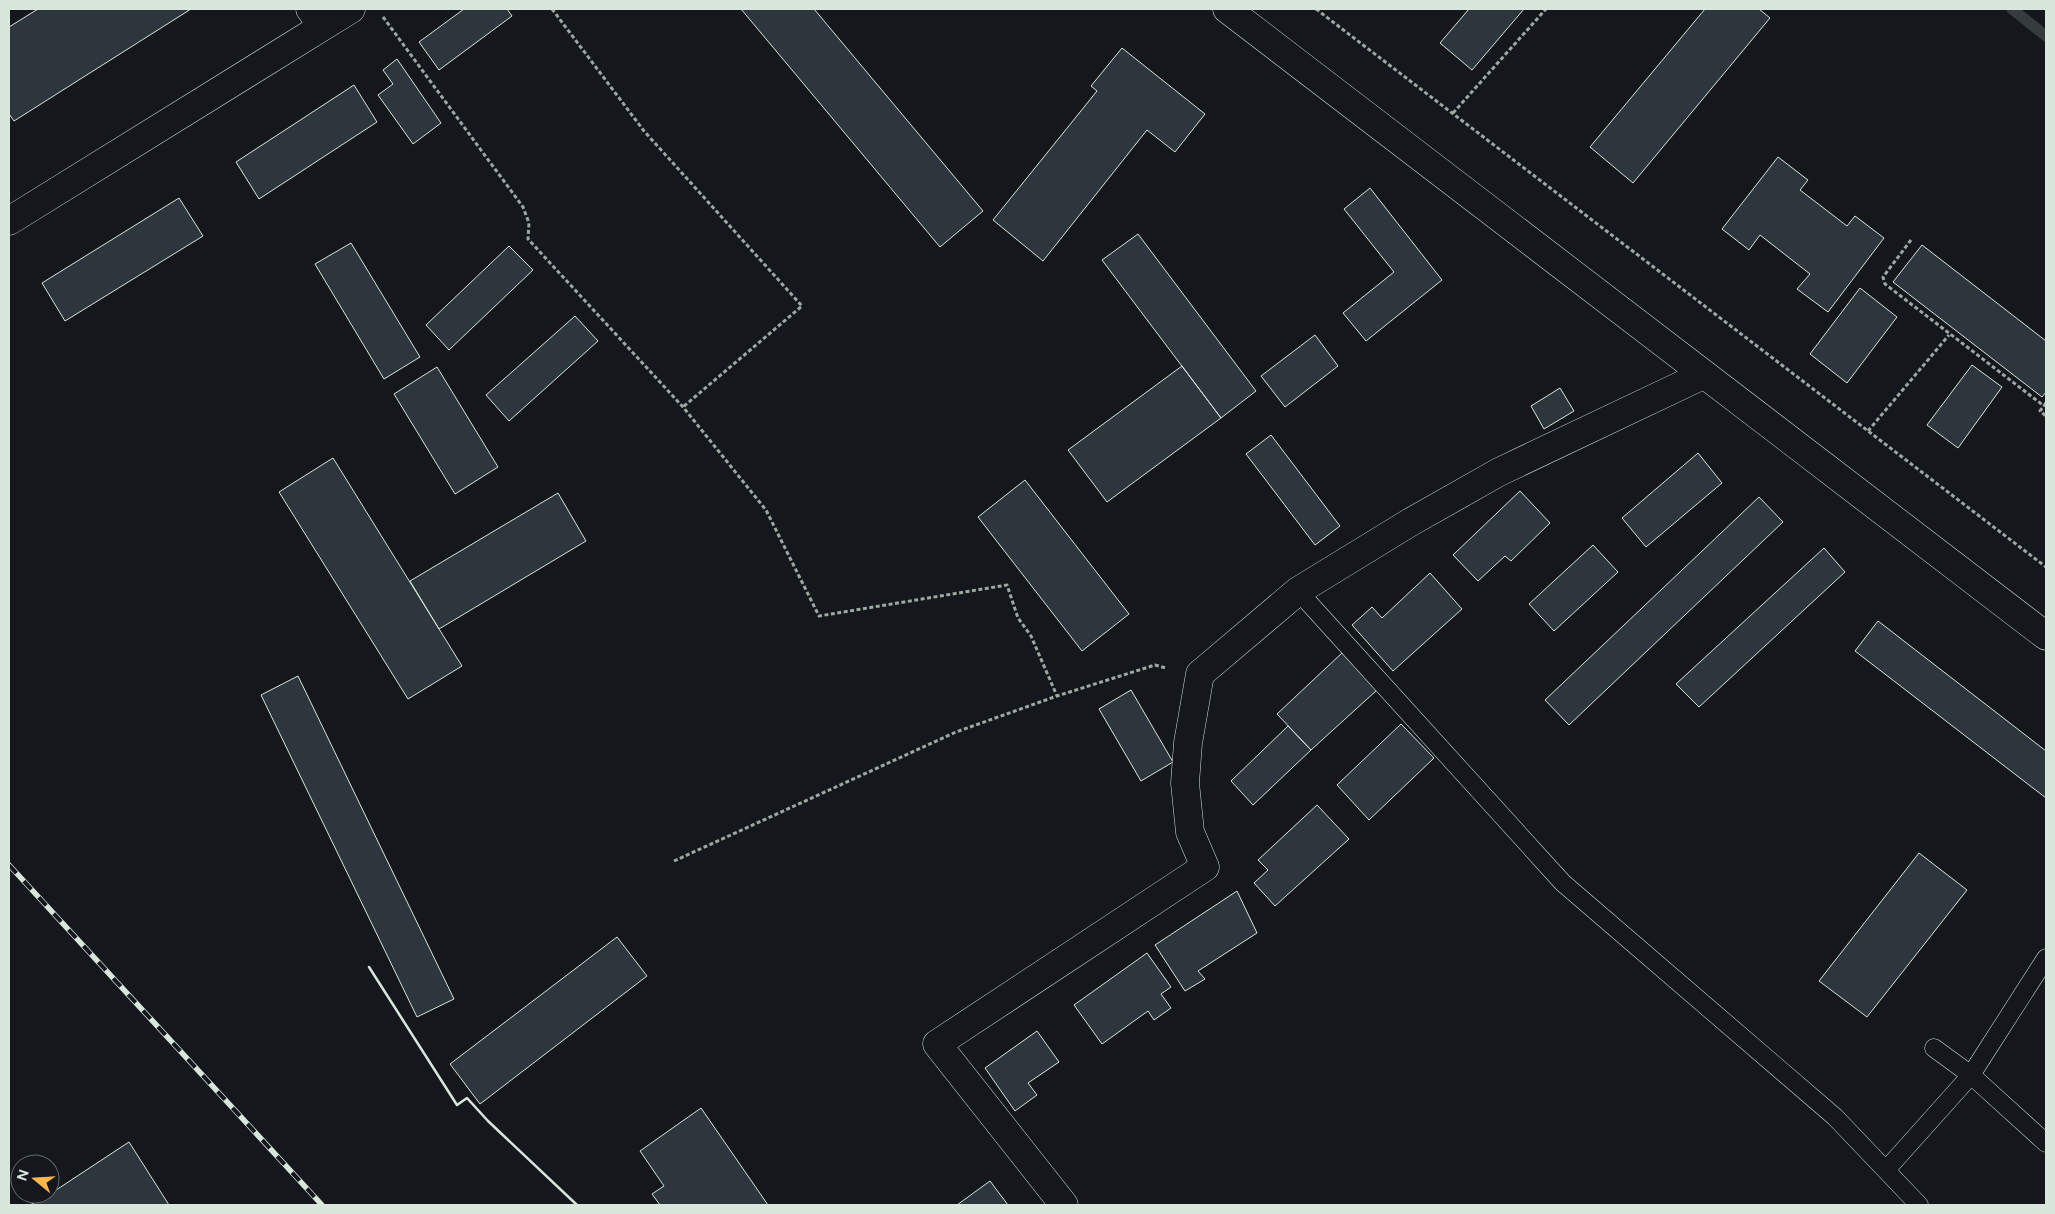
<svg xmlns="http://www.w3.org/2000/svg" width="2055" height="1214" font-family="Figtree,sans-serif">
	<rect width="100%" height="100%" fill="#14181c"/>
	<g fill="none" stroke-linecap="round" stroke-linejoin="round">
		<path stroke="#363b3e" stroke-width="11" d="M2012 9 2046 36"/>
	</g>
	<path fill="#2c363c" stroke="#d8e6dc" d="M38 9H191L14 121 9 114V27Z
		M464 9H507L512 16 439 70 419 42Z
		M741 9H814L983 211 940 247Z
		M1469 9H1524L1472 70 1440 43Z
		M1705 9H1759L1770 18 1633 183 1590 147Z
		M1122 48 1205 114 1175 152 1147 130 1043 261 993 220 1097 91 1091 86Z
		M397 59 441 123 413 144 378 95 393 84 383 70Z
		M354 85 377 122 259 199 236 162Z
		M1778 157 1808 180 1800 190 1847 226 1855 216 1884 238 1828 312 1797 289 1810 274 1760 235 1749 250 1722 229Z
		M1370 188 1442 280 1366 341 1343 313 1394 272 1344 209Z
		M179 198 203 236 65 321 42 283Z
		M1138 234 1256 391 1221 418 1102 260Z
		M351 243 420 357 384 379 315 264Z
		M1922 245 2046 341V392L2042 397 1893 282Z
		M509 246 533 270 449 350 426 325Z
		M1860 288 1897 317 1847 383 1810 354Z
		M575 316 598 341 509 421 486 395Z
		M1315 335 1338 366 1285 407 1261 376Z
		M1972 365 2002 387 1958 448 1927 425Z
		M1182 366 1221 418 1107 502 1068 450Z
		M437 367 498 467 455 494 394 394Z
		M1560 388 1574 411 1544 429 1531 406Z
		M1271 435 1340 526 1315 545 1246 454Z
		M1698 453 1722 483 1646 547 1622 518Z
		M333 458 462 666 408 699 279 492Z
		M1025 480 1129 614 1082 651 978 517Z
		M1520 491 1550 523 1511 561 1505 556 1478 581 1453 555Z
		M558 493 586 541 439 629 410 581Z
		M1759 497 1783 522 1569 725 1545 700Z
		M1593 545 1618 572 1554 631 1529 604Z
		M1824 548 1845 572 1699 707 1676 684Z
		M1430 573 1462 609 1393 671 1352 625 1372 607 1382 618Z
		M1878 621 2046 751V798L1855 651Z
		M1342 653 1377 690 1311 750 1277 714Z
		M298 676 454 999 417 1017 261 695Z
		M1131 690 1173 762 1141 781 1099 709Z
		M1401 724 1434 758 1369 820 1337 785Z
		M1288 726 1311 750 1253 805 1231 781Z
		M1317 805 1349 839 1275 906 1254 883 1268 870 1258 860Z
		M1919 853 1967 890 1867 1017 1819 981Z
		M1237 891 1257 933 1198 971 1205 979 1185 991 1155 945Z
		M617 937 647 976 480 1104 450 1064Z
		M1147 953 1171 987 1161 994 1171 1008 1154 1020 1148 1011 1102 1044 1074 1005Z
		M1037 1031 1059 1062 1028 1083 1037 1095 1015 1111 985 1068Z
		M701 1108 768 1205H660L652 1194 664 1186 640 1151Z
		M129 1142 169 1205H30L50 1194Z
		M990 1181 1008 1205H957Z"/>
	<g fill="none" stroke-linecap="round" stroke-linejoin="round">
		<g stroke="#d8e6dc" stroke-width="19">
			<path id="lane" d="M1298 591 1563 883 1835 1117 1919 1205
				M1934 1048 1971 1075 2046 1143
				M1886 1170 1971 1075 2046 958"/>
		</g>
		<g stroke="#d8e6dc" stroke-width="29">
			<path id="street" d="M310 9 322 25
				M1064 1205 937 1044 1205 867 1190 832 1185 783 1188 743 1200 674 1298 591 1409 523 1499 472 1703 375"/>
		</g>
		<g stroke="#d8e6dc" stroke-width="29">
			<path id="secondary" d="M1227 9 2046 636
				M9 221 351 9"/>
		</g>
		<path stroke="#9da8a2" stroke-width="3" stroke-dasharray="4 2.5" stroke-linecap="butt" d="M552 9 644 131 802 306 683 407
			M1316 9 2046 567
			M383 17 523 207 529 223 528 239 683 407 766 510 819 616 1007 585 1018 618 1031 636 1057 696
			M1453 113 1546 9
			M1911 240 1883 277 1885 284 2044 406
			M2046 403 2040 411 2046 416
			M1868 431 1949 335
			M674 861 956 732 1057 696 1155 665 1166 668"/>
		<use href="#lane" stroke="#14181c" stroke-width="18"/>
		<use href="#street" stroke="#14181c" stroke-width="28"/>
		<use href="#secondary" stroke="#14181c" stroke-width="28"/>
		<g stroke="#d8e6dc" stroke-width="5.5">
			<path id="rail" d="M9 865 322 1205"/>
		</g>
		<use href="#rail" stroke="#14181c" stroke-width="4" stroke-dasharray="11" stroke-linecap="butt"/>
		<path stroke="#d8e6dc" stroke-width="2.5" d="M369 967 457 1105 467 1098 488 1121 577 1205"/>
	</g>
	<rect width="2055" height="1214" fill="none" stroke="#d8e6dc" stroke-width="20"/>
	<g transform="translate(35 1179) rotate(288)"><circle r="24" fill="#14181c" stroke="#626a69"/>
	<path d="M0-4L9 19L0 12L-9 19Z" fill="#ffb74d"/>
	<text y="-8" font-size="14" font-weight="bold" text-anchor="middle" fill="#d8e6dc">N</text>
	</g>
</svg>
